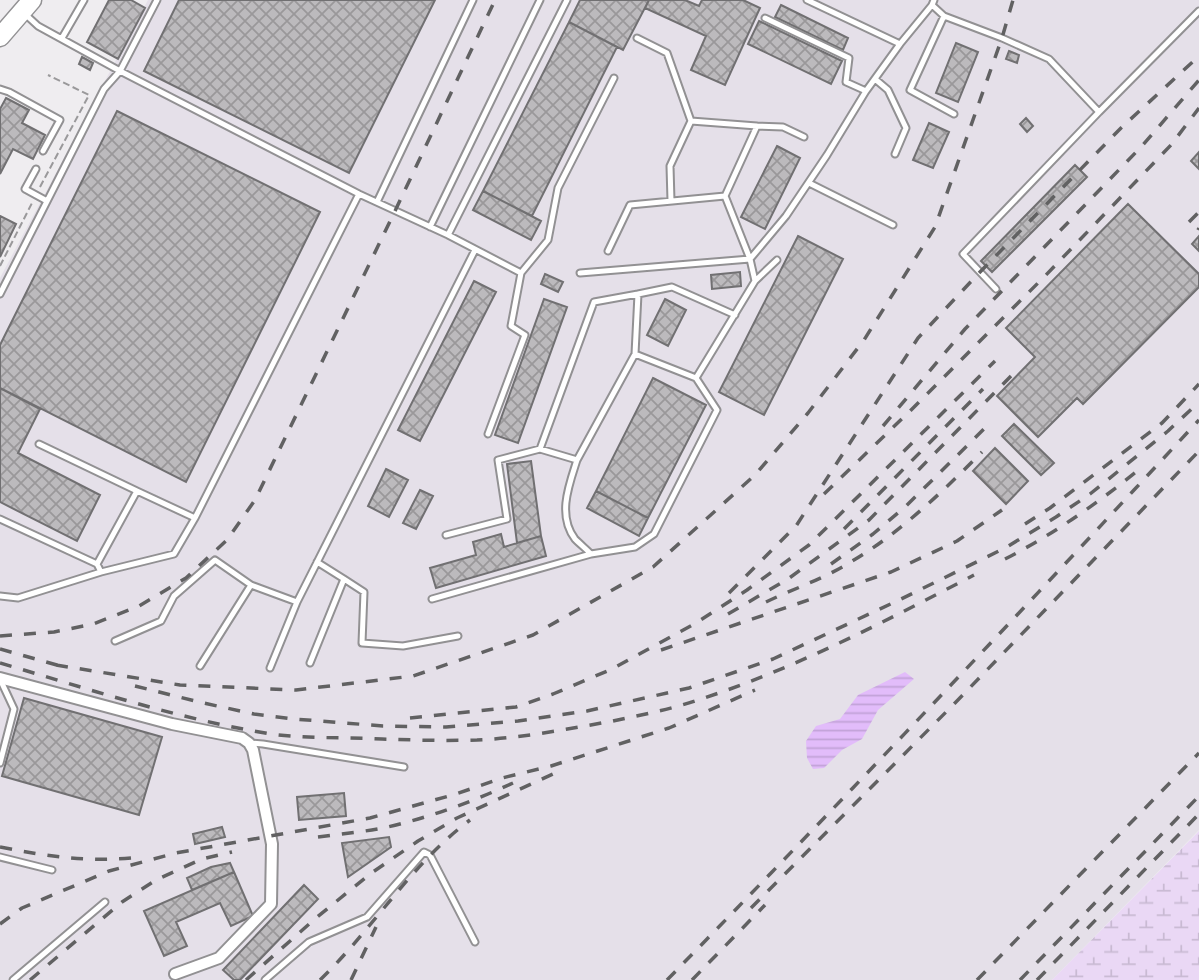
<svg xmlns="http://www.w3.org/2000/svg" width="1199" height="980" font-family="Manrope,sans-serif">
	<defs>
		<pattern id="wetland-marsh" width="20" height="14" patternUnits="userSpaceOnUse" patternTransform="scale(1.75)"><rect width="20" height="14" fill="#ead8f5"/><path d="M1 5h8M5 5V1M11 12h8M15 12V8" fill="none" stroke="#c9bad3"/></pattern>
		<pattern id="water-rules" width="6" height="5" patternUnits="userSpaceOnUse" patternTransform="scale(1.75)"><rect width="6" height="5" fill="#e2bcfa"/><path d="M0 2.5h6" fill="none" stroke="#c2a2d7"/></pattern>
		<pattern id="building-cross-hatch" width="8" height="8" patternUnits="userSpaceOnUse" patternTransform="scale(1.75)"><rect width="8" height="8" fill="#bcbabd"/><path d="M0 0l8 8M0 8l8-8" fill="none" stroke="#9a989a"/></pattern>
	</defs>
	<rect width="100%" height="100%" fill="#efedf0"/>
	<path fill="#e5e0e9" d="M148 0H1199V830L1052 980H0V278Z"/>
	<path fill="url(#wetland-marsh)" d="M1199 831V980H1052Z"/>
	<path fill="url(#water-rules)" d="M905 672 914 679 878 710 862 739 842 750 824 768 813 769 807 758 806 741 816 726 840 719 858 695Z"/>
	<path fill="url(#building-cross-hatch)" stroke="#717072" stroke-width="2" d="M109 0H131L145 8 118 59 87 42Z
		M179 0H435L349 173 144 71Z
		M580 0H649L623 50 569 22Z
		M649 0H685L699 6 702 0H743L760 8 725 85 691 70 706 36 645 8Z
		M781 5 848 38 843 50 775 17Z
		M759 21 842 61 831 84 748 44Z
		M569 22 617 47 532 216 483 191Z
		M956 43 978 52 958 102 936 93Z
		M1009 51 1019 55 1017 63 1006 59Z
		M82 57 93 63 90 70 79 64Z
		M6 98 29 110 22 123 45 135 33 159 13 149 0 174V109Z
		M117 111 320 212 186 482 0 388V345Z
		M1026 118 1033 126 1027 132 1020 124Z
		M929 123 949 132 933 168 913 160Z
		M777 146 800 158 765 229 741 217Z
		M1199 152V169L1191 161Z
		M1075 165 1087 177 992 272 981 261Z
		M483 191 541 221 531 240 473 210Z
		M1128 204 1199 274V287L1083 404 1077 398 1038 437 997 396 1035 357 1006 328Z
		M0 216 16 224 0 257Z
		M798 236 843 259 764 415 719 392Z
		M1199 236V251L1192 244Z
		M740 272 741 286 712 289 711 275Z
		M545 274 563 282 558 292 541 284Z
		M474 281 496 292 420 441 398 430Z
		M544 299 567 307 518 443 495 435Z
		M665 299 686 310 668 346 647 335Z
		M653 378 706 405 648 518 596 491Z
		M0 388 40 409 18 453 100 495 77 541 0 502Z
		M1014 424 1054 463 1041 475 1002 436Z
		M995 448 1028 481 1006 504 973 471Z
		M531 461 541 536 517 543 507 464Z
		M386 469 408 480 389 517 368 506Z
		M420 490 433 496 416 529 403 523Z
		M596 491 648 518 639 536 587 508Z
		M501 534 504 547 541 536 546 556 436 588 430 568 476 555 473 542Z
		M24 698 162 737 139 815 2 776Z
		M344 793 346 816 299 820 297 797Z
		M222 827 225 837 195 844 193 834Z
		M389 837 391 847 348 877 342 843Z
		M230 863 234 872 192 890 187 878 211 867Z
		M234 872 253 916 231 926 220 903 176 922 187 946 164 956 144 911Z
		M304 885 318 899 240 980H234L223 970Z"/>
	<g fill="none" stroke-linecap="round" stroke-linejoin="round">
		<g stroke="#929193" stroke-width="9">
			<path id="service" d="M807 0 900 44
				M932 5 944 16 1002 38 1049 59 1099 112 1199 11
				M25 14 38 26 120 71 359 194 448 235 521 273 511 326 525 335 488 434
				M944 16 910 90 954 114
				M765 18 849 58 846 82 866 91
				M62 38 84 0
				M637 38 667 53 691 121
				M875 79 888 90 906 128 895 154
				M0 89 9 92 60 120 43 151
				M757 126 783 127 804 137
				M36 169 25 189 47 201
				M809 183 893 225
				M671 201 670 166 691 121 757 126 725 196
				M377 202 473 0
				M430 227 540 0
				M448 235 567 0
				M521 273 548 240 558 188 614 78
				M580 273 750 259 786 216 827 155 866 91 900 44 932 5 934 0
				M755 281 777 260
				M996 289 963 254 1099 112
				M0 294 104 89 120 71 157 0
				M635 354 638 294 672 287 735 315
				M39 444 137 491
				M540 449 594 302 638 294
				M0 519 97 564
				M446 535 507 519 498 460 540 449 577 460 635 354 696 378 755 281 750 259 725 196 630 205 608 251
				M591 554 635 547 654 534 717 410 696 378
				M317 562 344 579
				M101 572 174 554 195 518
				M0 596 18 598 101 572 97 564 137 491 195 518 359 194
				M432 599 591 554C586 549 580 544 575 539 557 515 569 485 577 460
				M115 641 161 621 174 596 215 560 251 585 297 602
				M310 663 344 579 364 592 362 643 403 646 458 636
				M200 666 251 585
				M270 668 297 602 475 250
				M0 679 14 709 0 763
				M249 743 263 744 404 767
				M0 857 52 870
				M13 980 105 902
				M265 980 309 942 367 917 424 852 430 855 475 942"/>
		</g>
		<g stroke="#929193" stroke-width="14">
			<path id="minor" d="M0 678 172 724 242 738 249 743 253 750 272 844 271 904 219 958 175 974"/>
		</g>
		<g stroke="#929193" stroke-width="21">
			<path id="primary" d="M0 37 32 0"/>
		</g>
		<path stroke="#9a999b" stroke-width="2" stroke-dasharray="7 3.5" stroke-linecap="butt" d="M40 187 89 95 48 75
			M0 266 33 201"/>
		<use href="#service" stroke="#fff" stroke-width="5"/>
		<use href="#minor" stroke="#fff" stroke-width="10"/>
		<use href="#primary" stroke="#fff" stroke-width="18"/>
		<path stroke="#616162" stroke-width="3.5" stroke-dasharray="12 12" stroke-linecap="butt" d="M1189 222 1199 212
			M1198 230 1199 228
			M883 426 965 329 1142 146 1199 80
			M824 494 910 411 1045 276 1171 145 1199 108
			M1025 524 1050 508 1162 423 1199 384
			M844 529 983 389
			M1005 559C1052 535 1095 505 1136 472
			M831 564 873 534 906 506 985 428
			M729 593 796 526 918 338 980 272 1121 128 1199 56
			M766 602C793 589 823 579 849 563 899 534 941 493 982 452
			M728 614 788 579 869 520 1011 376
			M0 636 54 632 93 624 139 606 186 578 227 540 255 500 395 211 495 0
			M0 649 64 667
			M661 650 891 572 957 541 1002 510
			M0 663C89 689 178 719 271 734 308 739 345 737 382 739 413 740 445 741 477 740 522 738 568 729 613 721 640 715 668 710 695 701 792 670 884 622 974 575
			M56 665 180 685 296 690 413 676 533 635 653 567 755 475 808 413 864 340 935 227 1002 38 1013 0
			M135 686 199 702 254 714 294 719 383 726 446 727 518 721 587 711 689 688 773 659 897 601 1005 548 1056 517 1090 494 1168 431 1199 402
			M410 718 516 707 553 694 612 669 696 623 747 590 809 545 995 361
			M318 837C340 834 362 832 383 828 428 818 472 802 513 783
			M0 847C46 856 85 862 131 858
			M751 908 955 703 1199 451
			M0 924 22 908 109 871 176 853 370 818 406 808 456 794 502 778 551 766 669 728 755 690
			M30 980 122 902 156 880 202 859 232 852
			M246 980 316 918 370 874 418 841 457 818 555 773
			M320 980C373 929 411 864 470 820
			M351 980 376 927
			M667 980C847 796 1024 609 1199 420
			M692 980 765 905
			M977 980 1199 753
			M1020 980 1199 796
			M1037 980 1199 814"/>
	</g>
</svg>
